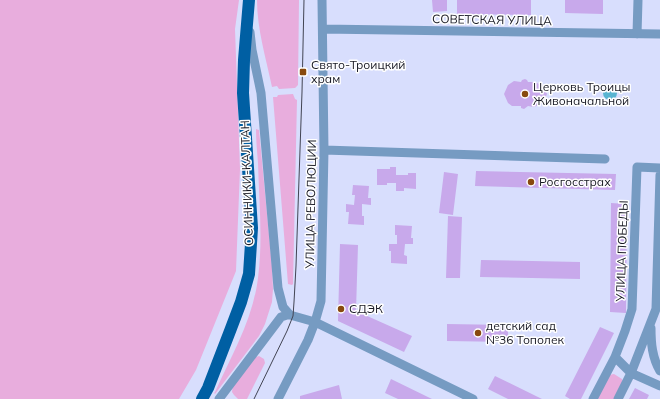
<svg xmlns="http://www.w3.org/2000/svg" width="660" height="399" font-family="Mulish,sans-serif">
	<rect width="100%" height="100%" fill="#d8defd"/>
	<path fill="#e8addd" d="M0 0H239L235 29 240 169 236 271 196 370 179 399H0Z
		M257 0H299L298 85 295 88 279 89 277 86 272 87C266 58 257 29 257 0Z
		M293 94 295 99 297 100 293 284 292 285 288 284 273 97H277L278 95Z
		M256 129 259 130 272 266 273 289 272 302 265 324 259 336 215 394 214 393 215 392C232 355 253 319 258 278 263 240 259 201 258 163 257 151 256 140 256 129Z
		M259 356 264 359 265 363 247 399H238L234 395 232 392 233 384 253 358Z
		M614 374 622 379 623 385 615 399H595L609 375Z"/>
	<path fill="#58b4d1" d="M603 93a7 7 0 1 1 14 0a7 7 0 1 1-14 0Z"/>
	<path fill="#c8a9eb" d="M432 0H447V11L433 12Z
		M457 0H531V15L457 14Z
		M565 0H603V14L565 13Z
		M525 79 527 80 528 82H534L543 85 547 94 543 103 534 107 528 106 524 109 521 108V106H512L508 103 504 94 508 85 514 81 521 82 522 80Z
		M390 167H396V175H408V173H416V189L404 188V191H396V183H387V185H377V169H390Z
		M476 171 616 174 615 190 475 186Z
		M444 172 458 174 453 215 439 213Z
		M353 185 369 186 368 198H371V205L362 204V216H364V225L348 224 349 212H346V204L354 205 355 195H352Z
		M611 203 627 204 626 313 610 312Z
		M448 216 462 217 460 278H446Z
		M395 225 412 226 411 238H413V244H405L404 255 407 256V264L391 263V251H389V244H397V235H395Z
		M340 244 358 245 356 311 412 336 404 352 338 321Z
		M481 260 580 262V279L480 277Z
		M447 324 508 325V342L447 341Z
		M600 327 614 333 581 399H570L565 396Z
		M495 376 542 399H508L488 389Z
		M391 379 432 399H398L385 393Z
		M339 385 342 399H300V396Z
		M635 388 649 395 647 399H629Z"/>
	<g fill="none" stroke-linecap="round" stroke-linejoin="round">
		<path stroke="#769bc2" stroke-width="9" d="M323 29 660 34
			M637 34 638 0
			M324 150 605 159
			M290 315 315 322 473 399
			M651 328C651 343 652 357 660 371
			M615 357 631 373 660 386
			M219 399 281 317 287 315H290L283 307 278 288 261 93 252 50 250 32
			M278 399 308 340 315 322 321 301 324 150 322 0
			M593 399 615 357 625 331 632 309 637 167 660 168
			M618 399 631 373 656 309 660 175"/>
		<path stroke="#005fa3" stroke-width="12" d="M202 399 208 388 230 331 241 302 249 274 252 228 243 93 244 60 249 0"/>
		<path stroke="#424453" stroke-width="1" d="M254 399 287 331 293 316 294 302 296 266 302 92 304 0"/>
	</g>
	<g fill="#88490e" stroke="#fff" stroke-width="1.5">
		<rect x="299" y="68" width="8" height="8" rx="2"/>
		<circle cx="525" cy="94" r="4"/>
		<circle cx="531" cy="182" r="4"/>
		<circle cx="341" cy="309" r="4"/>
		<circle cx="478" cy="333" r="4"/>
	</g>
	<g text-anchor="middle" stroke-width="3" stroke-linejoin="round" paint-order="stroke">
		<g font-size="12" fill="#181924" stroke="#fff">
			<text transform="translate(492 20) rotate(1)" y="4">СОВЕТСКАЯ УЛИЦА</text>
			<text transform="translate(247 183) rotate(-92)" y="4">ОСИННИКИ-КАЛТАН</text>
			<text transform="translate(311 204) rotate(-89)" y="4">УЛИЦА РЕВОЛЮЦИИ</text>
			<text transform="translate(622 251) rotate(-88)" y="4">УЛИЦА ПОБЕДЫ</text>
		</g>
		<g font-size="12" fill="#181924" stroke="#fff" text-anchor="start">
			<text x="311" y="69">Свято-Троицкий<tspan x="311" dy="14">храм</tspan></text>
			<text x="533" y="91">Церковь Троицы<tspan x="533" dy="14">Живоначальной</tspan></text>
			<text x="539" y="186">Росгосстрах</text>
			<text x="349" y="313">СДЭК</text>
			<text x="486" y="330">детский сад<tspan x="486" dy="14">№36 Тополек</tspan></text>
		</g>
	</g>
</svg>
